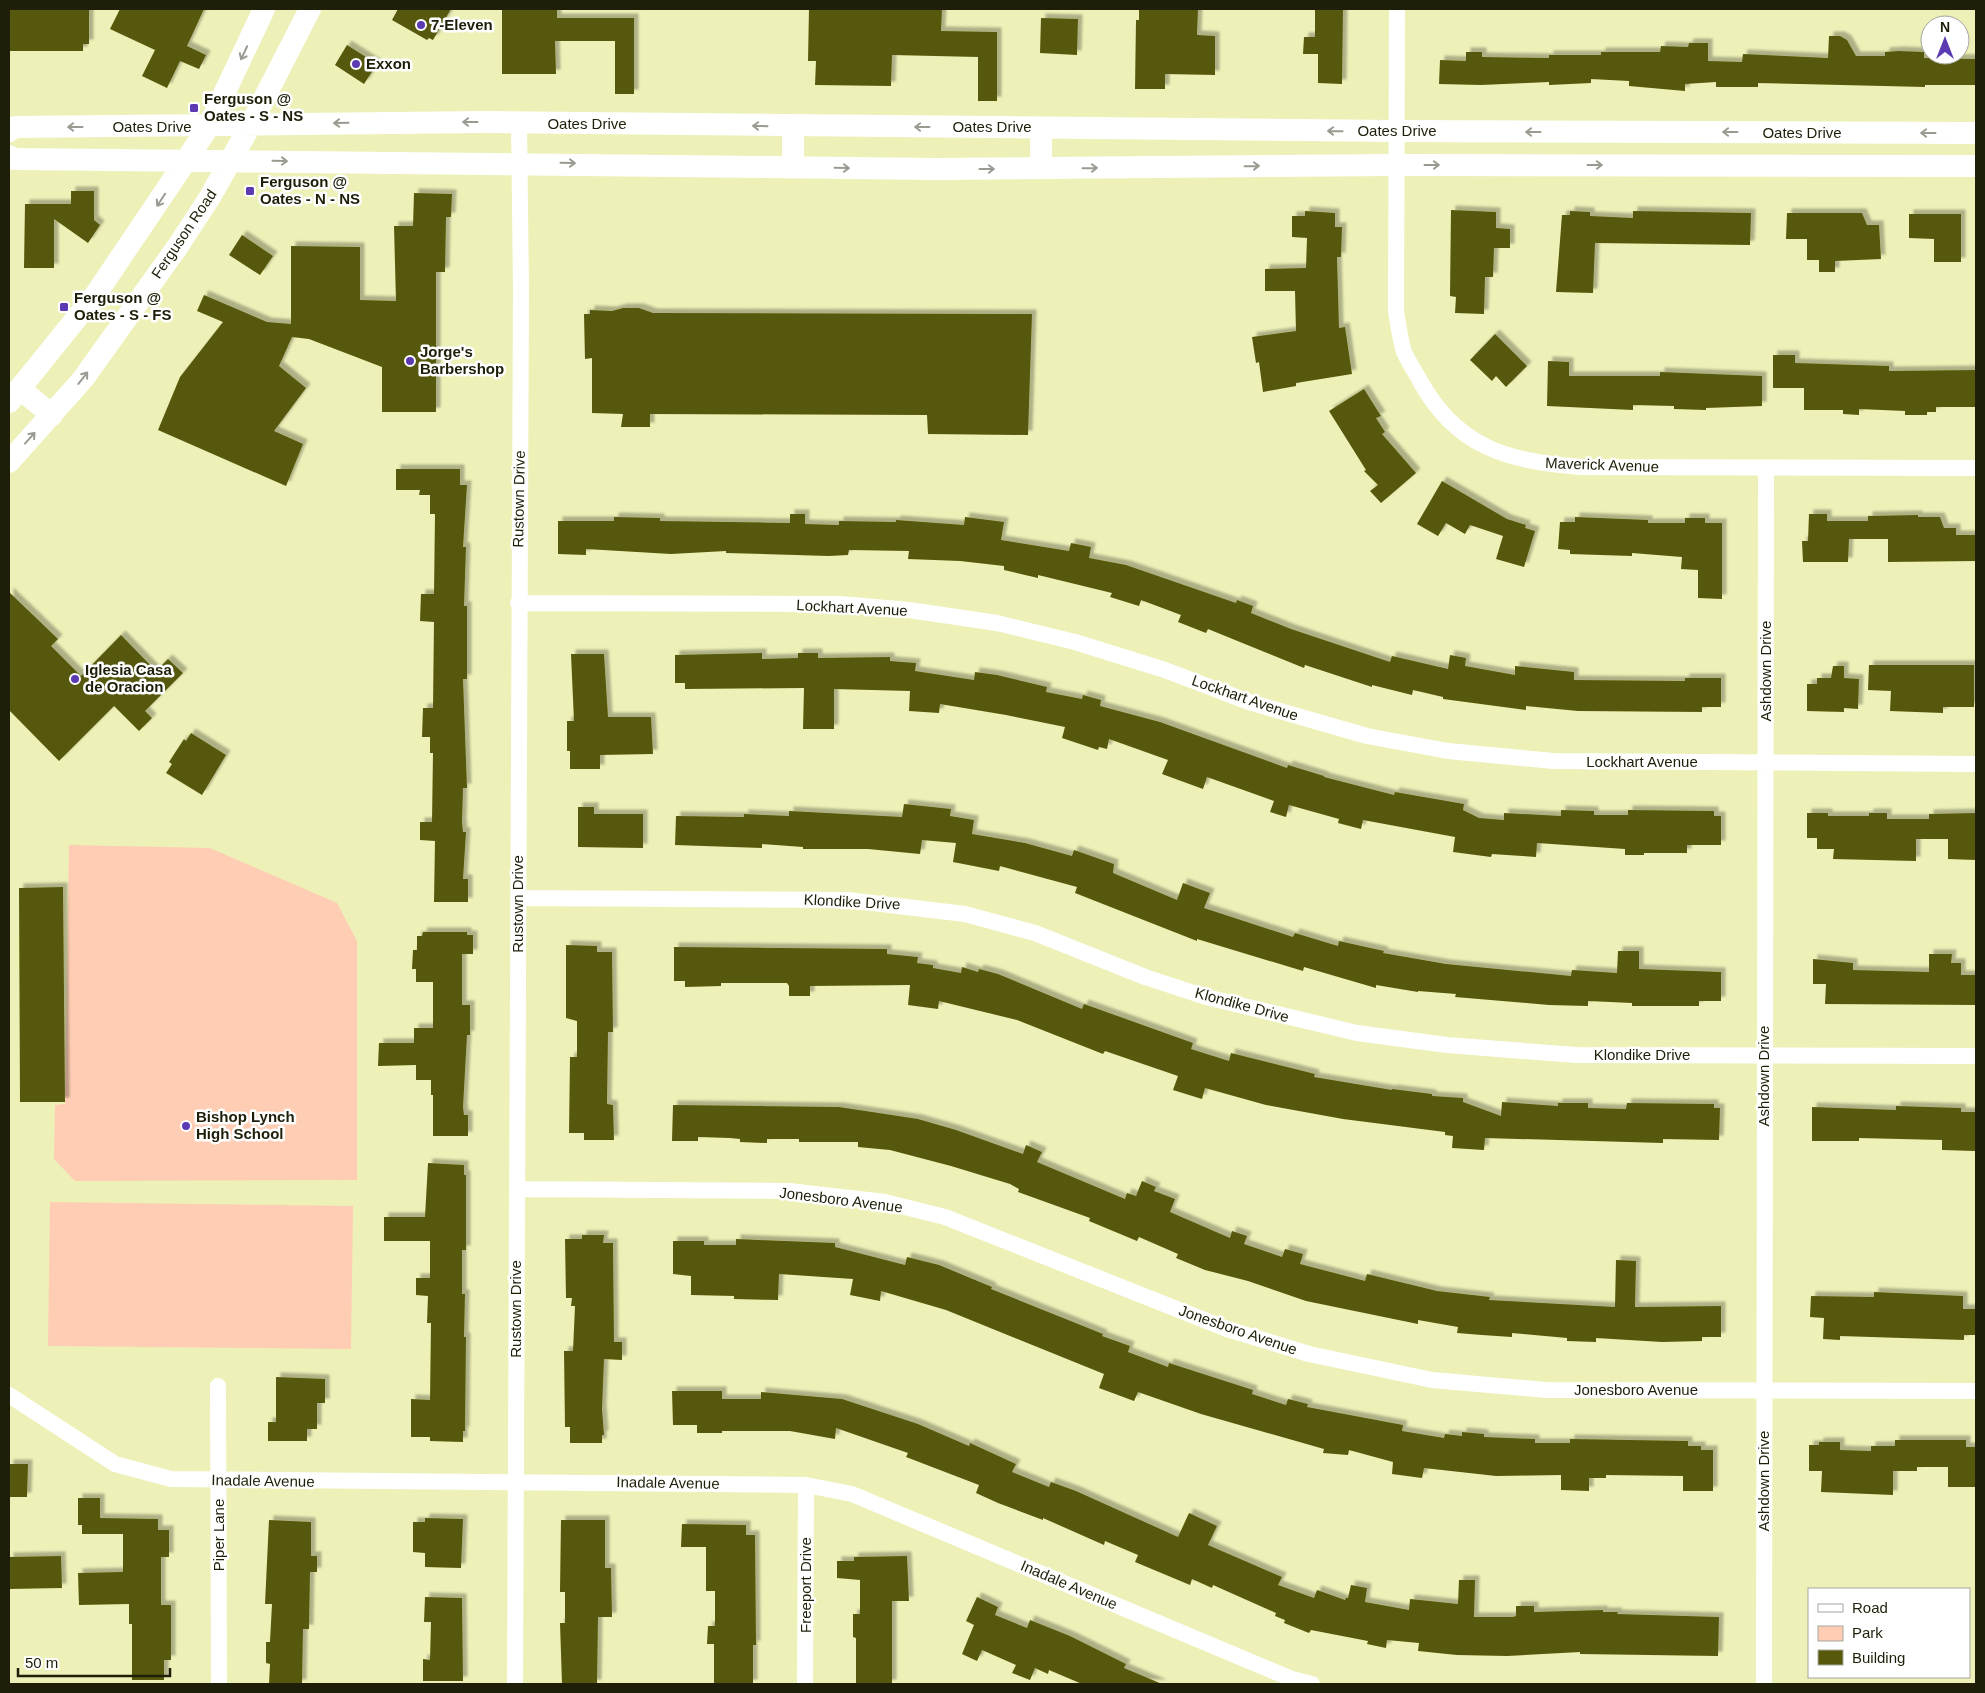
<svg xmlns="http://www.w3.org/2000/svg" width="1985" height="1693" font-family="Helvetica,sans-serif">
	<defs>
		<filter id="shadow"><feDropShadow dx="4.5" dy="-4.5" stdDeviation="1" flood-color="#0004"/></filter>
	</defs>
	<rect width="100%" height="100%" fill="#edf0b7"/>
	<path fill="#fecdb3" d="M69 845 210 848 337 903 357 941V1180L75 1181 54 1159 55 1105 65 1104Z
		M50 1202 353 1206 351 1349 48 1346Z"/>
	<path fill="#575809" filter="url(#shadow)" d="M9 9H89V44H83V51H9Z
		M120 9H204L187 46 206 55 199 69 180 61 167 88 142 76 155 50 110 29Z
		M398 9H451L433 40 429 38 427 40 392 20Z
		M502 9H557V18H634V94H615V41H555L556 74H502Z
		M809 9H942L941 31 997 32V101H978V57L892 55 891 86 815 85 816 61H808Z
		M1139 9H1198L1197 35 1215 36V75L1165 74V89H1135L1136 20H1139Z
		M1315 9H1343L1342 84 1318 83V54H1303L1304 37H1315Z
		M1041 18 1078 19 1077 55 1040 53Z
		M1829 36H1840L1847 40 1856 56H1885V52L1899 51 1924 52V58L1976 59V85H1925V87L1758 83V87H1716V82L1685 84V91L1629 86V81L1591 79V83L1549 85V82L1481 85 1439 84 1440 60 1466 61V52H1482V57L1549 58V55H1601V52H1660L1661 46 1688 47 1689 43H1708V61L1742 62 1743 54 1828 58Z
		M347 45 377 64 364 84 335 65Z
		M71 191H94V220L100 225 88 243 54 219V268H24L25 204H71Z
		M414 193 452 194 451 217H446L445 272H436V412H382V367L309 339 292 337 279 366 306 388 274 431 303 444 286 486 158 430 180 377 223 322 197 311 204 295 267 322 291 324V246L360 247V300L396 301 394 226H413Z
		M1451 210 1496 212V228L1510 229V248H1494L1493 277H1485L1484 314 1455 313 1456 297 1450 296Z
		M1305 211 1335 213V227H1342L1341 257H1337L1339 328 1345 327 1352 374 1296 383V386L1263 392 1259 362 1256 363 1252 337 1296 331 1295 291H1265V269L1306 268 1307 238 1292 237V216H1305Z
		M1570 211 1590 212V216L1633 218V211L1751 213 1750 245 1595 243 1593 293 1556 292 1562 215H1570Z
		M1787 213H1862L1867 225H1879L1881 259 1835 261V272H1819V260H1807V239H1786Z
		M1909 214H1961V262H1934V239L1909 238Z
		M242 235 273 256 260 275 229 255Z
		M623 308H639L653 313 1032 314 1028 435 928 434 927 415 650 414V427H621L623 414 592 413V358L585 359 584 314H590V310L612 311Z
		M1495 334 1527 366 1506 387 1496 376 1492 381 1470 360Z
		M1773 355H1795V363L1889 366V371L1976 370V407H1936V412H1927V415H1905V411L1859 409V415L1843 414V410H1804V388H1773Z
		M1548 361 1569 362V376H1660V372L1762 376V406L1706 408V410L1674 409V406L1633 405V410L1547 406Z
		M1364 389 1381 416 1376 418 1385 432 1382 434 1416 473 1381 503 1370 491 1378 485 1364 471 1366 470 1329 411Z
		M396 469H460V485H467L463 547H466L464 606H467V679H463L467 788H463L462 822 463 832H466L463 879H468V902H434L435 841 420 840V822H432L433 753H430V737H422L423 708H433L434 622 420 621 421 594H434L435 514H430V495H419L420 490H396Z
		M1442 481 1507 519 1526 525 1525 528 1535 531 1524 567 1496 559 1503 536 1470 525 1465 534 1446 523 1438 536 1417 524Z
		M790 514H805V524L839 525V521L896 522V520L964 525 965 517 1004 522 1001 540 1069 551 1071 543 1091 547 1089 558 1126 565 1236 603 1237 600 1253 606 1251 613 1291 629 1390 662 1392 656 1448 669 1450 655 1466 658 1465 666 1515 675V666L1574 672V680L1685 681V678H1721V707H1702V712L1578 711 1526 706V710L1443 699V697L1413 690 1412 695 1372 685V687L1305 665 1304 668 1208 629 1206 633 1178 622 1181 615 1141 600 1139 606 1110 597 1112 593 1038 575V578L1004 570V566L960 561 908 559 909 551 849 550 848 555 829 556 726 553V551L671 554 586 549V555L558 554V521H614V517L660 518V521L790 523Z
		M1809 514H1827V521H1868V516L1918 515V517H1940L1944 528H1956V535H1976V561L1888 562V539H1849L1848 562H1803L1802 541H1808Z
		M1575 517 1648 520V523H1685V518H1705V523H1722V599L1698 598V570L1681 569 1682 557 1632 553V556L1570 554V550L1558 549 1560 522H1575Z
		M9 592 58 639 51 646 81 676 121 635 156 671 168 659 183 673 145 711 152 718 139 731 114 706 59 761 9 710Z
		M762 653V659L798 658V653H818V658L890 657V661L916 663 915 671 974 680 975 672 997 675 1047 687 1046 692 1082 699 1083 695 1101 700 1100 706 1160 722 1287 768 1288 765 1324 776V777L1394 795 1395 792 1464 804 1463 810 1479 818 1504 820V813L1561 816V810L1594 811V815H1628V810L1714 811V816H1721V845H1687V853H1644V855H1625V849L1537 843 1536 857 1492 854 1491 857 1453 852 1455 837 1363 820 1361 829 1338 823 1339 819 1289 805 1286 817 1270 812 1274 801 1207 777 1203 789 1162 774 1168 760 1109 739 1107 749 1099 747 1098 750 1062 738 1065 727 1006 715 940 704 939 713 909 711 910 691 834 689V729H803L804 688 685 689V683H675V655Z
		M571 654H604L608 717H651L653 754 600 755V769H570V751H567V721H574Z
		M1869 665H1974V707H1943V713L1890 711 1891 691 1868 690Z
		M1833 666H1844V678L1859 679 1858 709 1844 708V712L1807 711V684H1817V678H1831Z
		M191 733 226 755 202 795 166 773 172 764 169 762 184 739 186 741Z
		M904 804 951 809 950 816 974 820 972 834 1025 843 1072 856 1074 850 1114 864 1113 873 1177 900 1183 883 1210 893 1204 908 1293 937 1295 933 1338 946 1339 941 1384 951 1383 953 1446 964 1571 976 1572 970 1617 973 1618 951H1639V969L1721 972V1001H1699V1006H1632V1003L1588 1001V1006L1549 1005 1455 997 1456 994 1418 991V992L1376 985V988L1304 967 1303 971 1197 939V941L1075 893 1077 887 1000 866 999 871 953 862 956 843 922 840 920 854 868 849H803V847L762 844V848L675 845 676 816 744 817V814L789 816V811L902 817Z
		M578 807H594V814H643V848L578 847Z
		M1807 813H1828V816H1869V813H1887V819H1929V814L1976 813V860L1948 859V839H1916V861L1833 859 1834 849H1817V838H1807Z
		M63 887 65 1102H20L19 888Z
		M423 932H467V935H473V954H462V1005H470V1035H467L463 1107 464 1115H468V1136H433V1095H431V1080H416V1065L378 1066 379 1043H414V1028H433V982H416V969H412L413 950H417V936H422Z
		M566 945 597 946V952H612L613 1032H608L607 1104 613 1105 614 1140H584V1133H569L570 1057H577V1021L566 1018Z
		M674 947 887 949V954L918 957 917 963 933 965V968L961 973 962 967 978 972 979 969 998 974 1082 1009 1084 1004 1193 1043 1191 1049 1229 1061 1231 1053 1315 1074 1314 1077 1392 1090V1089L1432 1094V1096L1463 1098V1102L1501 1116 1502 1102 1558 1106V1103H1588V1108L1626 1109 1627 1103 1714 1104V1108H1720L1719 1140 1663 1139V1143L1485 1138 1484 1150 1452 1148 1453 1136 1445 1135V1132L1343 1119 1266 1105 1205 1088 1202 1099 1173 1090 1178 1076 1105 1051 1103 1054 1017 1020 939 1001 938 1009 908 1005 910 985 810 986V996H789V986L787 983H721V986L685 987V981H674Z
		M1929 954H1952L1951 963H1961V975H1976V1005L1825 1004 1826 984H1813V959L1853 963V970L1929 972Z
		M673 1105 839 1107 918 1119 956 1130 1023 1154 1026 1145 1042 1152 1037 1162 1125 1199 1127 1193 1136 1196 1142 1181 1156 1187 1154 1191 1175 1199 1170 1212 1230 1238 1232 1231 1247 1236 1244 1244 1282 1257 1285 1249 1303 1254 1300 1264 1365 1281 1367 1274 1437 1291 1490 1297 1489 1300 1615 1307 1616 1260 1636 1261 1635 1307 1721 1306V1337H1702V1341L1662 1342 1596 1338V1342L1567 1341V1338L1512 1333V1337L1482 1335 1457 1333 1458 1327 1418 1320V1324L1306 1301 1248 1281 1205 1270 1176 1258 1178 1254 1139 1237 1137 1241 1089 1221 1090 1218 1018 1192 1019 1189 1010 1184 951 1166 890 1150 858 1147V1142H799V1139H767V1143L740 1142V1139L730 1138 698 1137V1141H672Z
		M1896 1106 1961 1108V1112H1976L1975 1151 1942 1150V1140L1859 1138V1141H1812V1107L1896 1110Z
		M428 1163 464 1165V1175H466V1250H462V1294H465L464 1337H466L465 1431H463V1442L430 1441V1437H411V1399L430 1400 431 1323H427L428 1296 416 1295V1278H430V1241H384V1217H425Z
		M582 1235H604L603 1243H613L614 1342H622V1360L604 1359 602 1409 604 1435H602V1443H570V1427H565L564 1351H573L575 1306H571L572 1298H566L565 1239H582Z
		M736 1239 835 1243V1247L905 1265 907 1257 939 1265 992 1287 991 1289 1103 1334 1102 1336 1130 1346 1128 1352 1168 1367 1169 1363 1253 1390 1252 1394 1286 1405 1288 1399 1308 1404 1307 1407 1403 1425 1402 1431 1444 1438 1445 1434 1462 1436V1432L1484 1434V1437L1535 1439V1443H1570V1439L1688 1441V1446H1701V1450H1713V1491H1683V1476L1606 1475V1478H1589V1491L1561 1490V1475L1496 1476 1424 1468 1422 1478 1392 1474 1393 1462 1349 1450 1348 1455 1323 1453 1324 1449 1201 1414 1138 1392 1134 1401 1099 1388 1104 1374 946 1310 881 1291 880 1301 850 1295 853 1279 779 1274 778 1300 734 1299V1296L691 1295V1276L673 1274V1241H704V1245H736Z
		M1874 1292 1963 1296V1309H1976V1335H1964V1340L1840 1336V1340L1823 1339 1824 1318 1810 1317 1811 1296 1874 1297Z
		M276 1377 325 1379V1403H317V1429H307V1441H268V1422H276Z
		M672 1391H722V1399H761V1392L842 1399 918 1424 969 1446 970 1443 1016 1464 1012 1472 1049 1487 1051 1482 1076 1491 1178 1537 1189 1513 1217 1526 1208 1545 1282 1577 1278 1585 1314 1598 1317 1590 1345 1600 1346 1598H1348L1351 1585 1367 1588 1365 1602 1409 1610 1410 1599 1458 1604 1459 1580H1475L1474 1617H1513L1516 1616V1606H1534V1612L1603 1610V1612H1618L1617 1614 1719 1617 1718 1656 1580 1654V1652L1507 1656 1457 1655 1418 1651 1419 1643 1387 1640 1386 1648 1367 1644 1368 1641 1311 1630 1309 1633 1284 1623 1285 1620 1275 1616 1276 1613 1213 1585 1212 1588 1192 1579 1190 1585 1135 1562 1138 1555 1105 1541 1104 1545 1043 1518V1520L998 1503 976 1493 979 1485 906 1457 908 1453 836 1428 835 1439 790 1431H722V1433H697V1425H673Z
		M1895 1440H1966V1447H1975V1487H1948V1467H1917V1471H1893V1495L1821 1492 1822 1471H1809V1445H1819V1442H1840V1450L1871 1451V1446H1895Z
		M9 1464H28L27 1497H9Z
		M78 1498H100V1518L158 1519V1530H169V1557H161V1605H171V1660H164V1680H132V1624H129V1604L79 1605 78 1573 123 1572V1534H82V1525H78Z
		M425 1518 463 1519 461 1568 425 1567V1553L413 1552V1522H425Z
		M269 1520 311 1522V1556H317V1572H310L309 1629H303L302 1684H269L270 1664 266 1663V1642H270L272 1604H265Z
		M561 1520H605V1568H611L612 1617H598L597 1684H562L560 1623H565V1592H560Z
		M682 1524 746 1525V1535H755L756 1645H753V1684H714V1644H707L708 1626H715V1591H706V1547H681Z
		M61 1556 62 1588 9 1589V1557Z
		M907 1556 909 1601H892V1684H856V1638L853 1637V1614H860V1580L837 1578V1561H854V1557Z
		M425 1597 462 1598 463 1681H423V1659L430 1660 431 1622H424Z
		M977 1597 998 1607 995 1615 1027 1628 1030 1620 1070 1636 1126 1664 1124 1668 1162 1684H1082L1049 1670 1048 1674 1035 1668 1030 1680 1012 1673 1016 1665 982 1650 977 1661 962 1654 974 1625 966 1621Z"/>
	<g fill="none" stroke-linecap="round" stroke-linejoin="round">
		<path stroke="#fff" stroke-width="16" d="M1397 9 1396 311C1398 324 1400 339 1404 352 1408 361 1414 370 1419 379 1456 448 1508 461 1580 467L1976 468
			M518 603 840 604 909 610 997 623 1075 642 1165 670 1249 702 1367 736 1448 751 1554 761 1976 764
			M518 898 848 900 965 914 1035 933 1145 977 1206 997 1357 1033 1447 1045 1576 1055 1976 1056
			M517 1189 789 1191 885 1202 945 1217 1227 1329 1309 1354 1432 1380 1546 1390 1976 1391
			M218 1386 219 1684
			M9 1395 115 1464 171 1479 806 1485 852 1494 1292 1679 1312 1684
			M515 1684 521 289 519 124
			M805 1684 806 1485
			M1764 1684 1766 468"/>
		<path stroke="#fff" stroke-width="22" d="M793 126V167
			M1041 128V168
			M9 131 15 127 485 122 1397 131 1976 133
			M9 156 14 159 938 169 1397 165 1976 166
			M20 389 52 415
			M9 402 96 294 187 159 209 126 264 9
			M9 462 83 379 178 246 210 197 250 126 310 9"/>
	</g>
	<defs><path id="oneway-shaft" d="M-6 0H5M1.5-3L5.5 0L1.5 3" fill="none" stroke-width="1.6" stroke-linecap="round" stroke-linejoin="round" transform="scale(1.25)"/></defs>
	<g stroke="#9a9a90">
		<use href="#oneway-shaft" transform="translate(244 53) rotate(115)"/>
		<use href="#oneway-shaft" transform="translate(470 122) rotate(180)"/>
		<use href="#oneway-shaft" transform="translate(341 123) rotate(179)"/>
		<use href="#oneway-shaft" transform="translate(760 126) rotate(-179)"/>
		<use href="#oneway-shaft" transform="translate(75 127) rotate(-180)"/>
		<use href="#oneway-shaft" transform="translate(922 127) rotate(-180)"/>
		<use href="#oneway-shaft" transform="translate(1335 131) rotate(-179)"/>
		<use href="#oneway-shaft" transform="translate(1533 132) rotate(-180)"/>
		<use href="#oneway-shaft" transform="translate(1730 132) rotate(-180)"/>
		<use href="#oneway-shaft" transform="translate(1928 133) rotate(-180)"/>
		<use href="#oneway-shaft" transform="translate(280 161) rotate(1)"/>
		<use href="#oneway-shaft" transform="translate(568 163) rotate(1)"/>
		<use href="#oneway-shaft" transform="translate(1432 165)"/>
		<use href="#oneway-shaft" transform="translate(1595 165)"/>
		<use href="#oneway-shaft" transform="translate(1252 166) rotate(-1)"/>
		<use href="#oneway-shaft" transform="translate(842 168) rotate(1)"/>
		<use href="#oneway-shaft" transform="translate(1090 168) rotate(-1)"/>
		<use href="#oneway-shaft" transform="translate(987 169)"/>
		<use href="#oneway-shaft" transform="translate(161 200) rotate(123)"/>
		<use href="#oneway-shaft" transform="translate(83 378) rotate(-52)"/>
		<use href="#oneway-shaft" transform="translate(30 438) rotate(-48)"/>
	</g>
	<g fill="#5b3ab2" stroke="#fff" stroke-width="2">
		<circle cx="421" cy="25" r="5"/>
		<circle cx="356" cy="64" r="5"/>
		<rect x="189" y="103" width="10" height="10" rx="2.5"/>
		<rect x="245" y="186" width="10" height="10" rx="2.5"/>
		<rect x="59" y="302" width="10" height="10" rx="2.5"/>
		<circle cx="410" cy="361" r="5"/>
		<circle cx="75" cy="679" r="5"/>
		<circle cx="186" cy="1126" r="5"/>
	</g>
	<g text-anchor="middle" stroke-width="5" stroke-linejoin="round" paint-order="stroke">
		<g font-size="15" font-weight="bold" fill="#1f1f09" stroke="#fff" text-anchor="start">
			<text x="431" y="30">7-Eleven</text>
			<text x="366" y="69">Exxon</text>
			<text x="204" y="104">Ferguson @<tspan x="204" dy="17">Oates - S - NS</tspan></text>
			<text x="260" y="187">Ferguson @<tspan x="260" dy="17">Oates - N - NS</tspan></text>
			<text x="74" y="303">Ferguson @<tspan x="74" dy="17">Oates - S - FS</tspan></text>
			<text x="420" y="357">Jorge's<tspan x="420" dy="17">Barbershop</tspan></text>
			<text x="85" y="675">Iglesia Casa<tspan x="85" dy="17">de Oracion</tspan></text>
			<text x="196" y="1122">Bishop Lynch<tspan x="196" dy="17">High School</tspan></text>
		</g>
		<g font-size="15" fill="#1f1f09" stroke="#fff">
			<text x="587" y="129">Oates Drive</text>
			<text x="152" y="132">Oates Drive</text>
			<text x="992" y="132">Oates Drive</text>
			<text x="1397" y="136">Oates Drive</text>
			<text x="1802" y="138">Oates Drive</text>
			<text transform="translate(184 234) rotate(-56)" y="5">Ferguson Road</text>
			<text transform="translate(1602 465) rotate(2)" y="5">Maverick Avenue</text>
			<text transform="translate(519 499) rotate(-89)" y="5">Rustown Drive</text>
			<text transform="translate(852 608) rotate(3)" y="5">Lockhart Avenue</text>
			<text transform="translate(1766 671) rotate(-90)" y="5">Ashdown Drive</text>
			<text transform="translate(1245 698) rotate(19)" y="5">Lockhart Avenue</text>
			<text x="1642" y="767">Lockhart Avenue</text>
			<text transform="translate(852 902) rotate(3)" y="5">Klondike Drive</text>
			<text transform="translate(518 904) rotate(-90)" y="5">Rustown Drive</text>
			<text transform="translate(1242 1005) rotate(15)" y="5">Klondike Drive</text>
			<text x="1642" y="1060">Klondike Drive</text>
			<text transform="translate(1764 1076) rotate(-90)" y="5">Ashdown Drive</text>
			<text transform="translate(841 1200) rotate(7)" y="5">Jonesboro Avenue</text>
			<text transform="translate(516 1309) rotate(-90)" y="5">Rustown Drive</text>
			<text transform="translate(1238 1330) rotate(19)" y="5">Jonesboro Avenue</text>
			<text x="1636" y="1395">Jonesboro Avenue</text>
			<text transform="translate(263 1481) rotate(1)" y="5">Inadale Avenue</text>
			<text transform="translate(1764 1481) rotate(-90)" y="5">Ashdown Drive</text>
			<text transform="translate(668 1483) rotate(1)" y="5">Inadale Avenue</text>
			<text transform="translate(219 1535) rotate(-90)" y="5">Piper Lane</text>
			<text transform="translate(806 1585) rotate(-90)" y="5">Freeport Drive</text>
			<text transform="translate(1069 1585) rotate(23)" y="5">Inadale Avenue</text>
		</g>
	</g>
	<rect width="1985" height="1693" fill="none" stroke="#1f1f09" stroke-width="20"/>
	<rect x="1808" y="1588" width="162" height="90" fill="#ffffff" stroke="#a5a59d"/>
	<rect x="1818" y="1604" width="25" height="8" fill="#ffffff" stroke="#a5a59d"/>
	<text x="1852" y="1613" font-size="15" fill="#1f1f09">Road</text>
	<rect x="1818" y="1626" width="25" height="15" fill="#fecdb3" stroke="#a5a59d"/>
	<text x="1852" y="1638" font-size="15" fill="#1f1f09">Park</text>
	<rect x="1818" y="1650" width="25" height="15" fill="#575809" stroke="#a5a59d"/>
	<text x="1852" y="1663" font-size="15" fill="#1f1f09">Building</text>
	<g transform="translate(1945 40)"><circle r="24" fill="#ffffff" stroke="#a5a59d"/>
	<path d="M0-4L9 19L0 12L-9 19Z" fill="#5b3ab2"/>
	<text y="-8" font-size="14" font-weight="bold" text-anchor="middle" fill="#1f1f09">N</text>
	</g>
	<path d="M18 1668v8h152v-8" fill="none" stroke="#1f1f09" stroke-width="2.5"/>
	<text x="25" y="1668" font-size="15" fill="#1f1f09" stroke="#ffffff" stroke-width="4" paint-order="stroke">50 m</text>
</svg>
